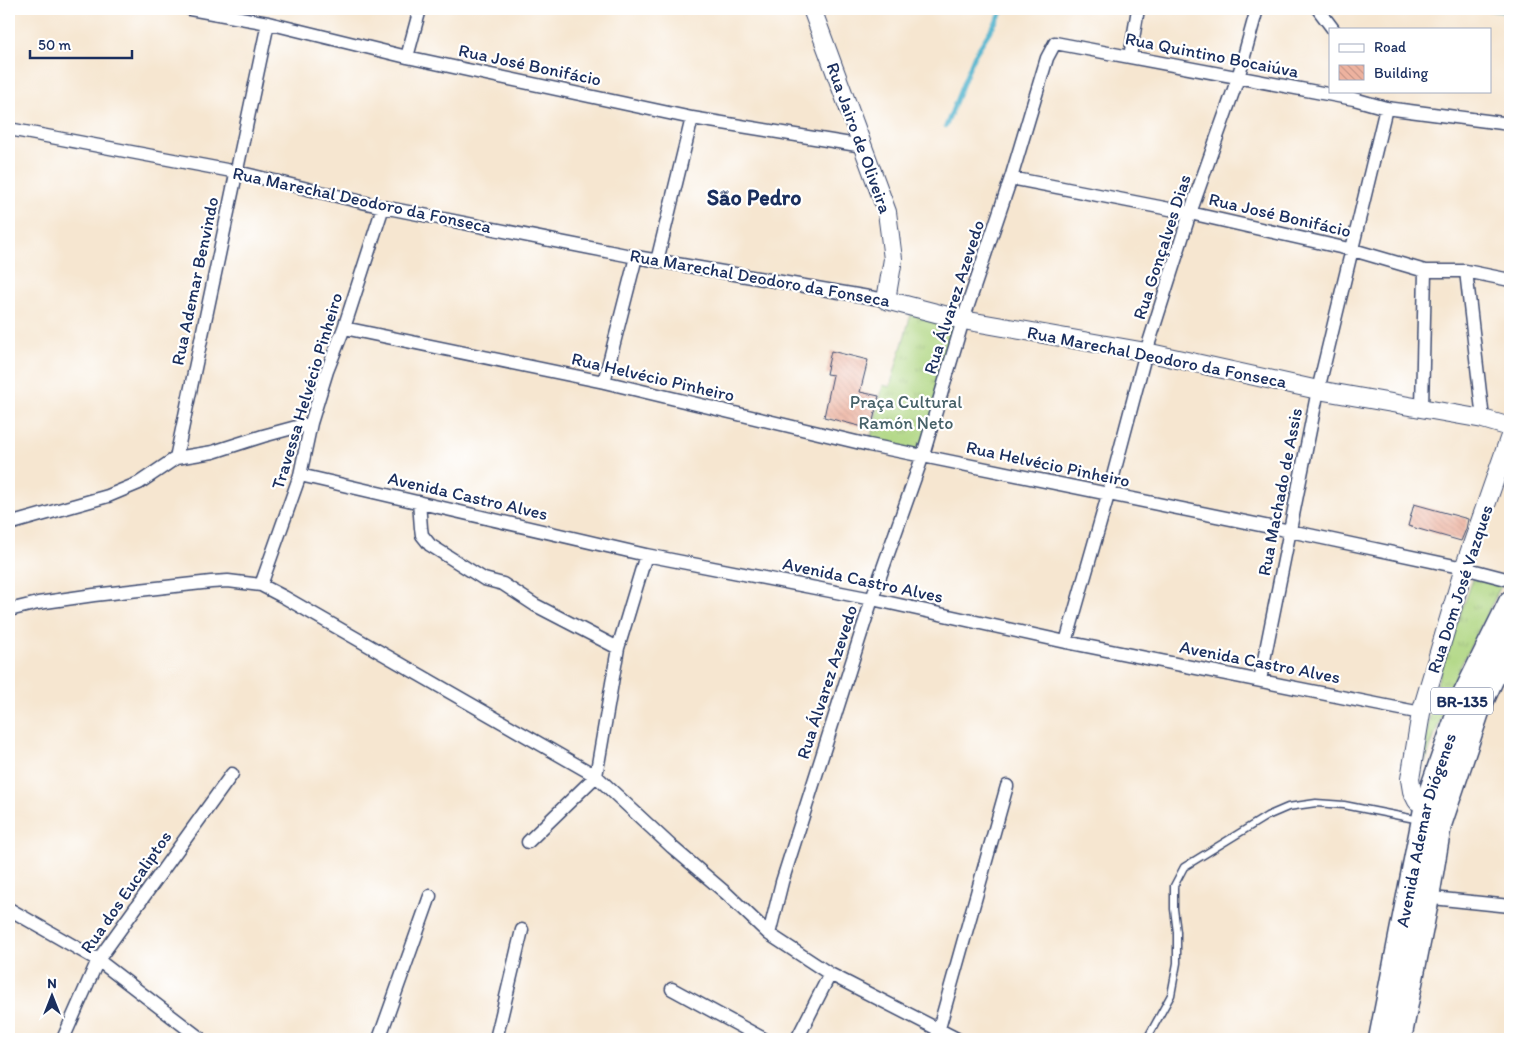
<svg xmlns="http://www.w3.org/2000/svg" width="1519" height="1048" font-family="Itim,sans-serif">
	<defs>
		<pattern id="grass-tufts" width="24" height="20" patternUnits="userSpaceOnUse" patternTransform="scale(1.25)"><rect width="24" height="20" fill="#aed580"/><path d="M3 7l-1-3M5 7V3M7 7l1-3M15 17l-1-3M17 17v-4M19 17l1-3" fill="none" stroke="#95b771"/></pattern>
		<pattern id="building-back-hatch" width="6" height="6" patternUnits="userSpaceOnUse" patternTransform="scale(1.25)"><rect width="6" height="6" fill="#edb29f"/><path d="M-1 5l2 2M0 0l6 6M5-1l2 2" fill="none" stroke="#cb998b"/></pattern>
	</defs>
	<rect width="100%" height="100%" fill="#fff"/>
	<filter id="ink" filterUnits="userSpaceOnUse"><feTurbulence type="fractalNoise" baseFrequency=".02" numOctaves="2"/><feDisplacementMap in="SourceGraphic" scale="10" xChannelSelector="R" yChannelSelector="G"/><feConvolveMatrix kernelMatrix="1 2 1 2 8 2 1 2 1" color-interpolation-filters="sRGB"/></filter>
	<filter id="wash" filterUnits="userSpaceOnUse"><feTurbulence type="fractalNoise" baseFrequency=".0096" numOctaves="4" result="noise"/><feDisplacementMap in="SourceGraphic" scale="20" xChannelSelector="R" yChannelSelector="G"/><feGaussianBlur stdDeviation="1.12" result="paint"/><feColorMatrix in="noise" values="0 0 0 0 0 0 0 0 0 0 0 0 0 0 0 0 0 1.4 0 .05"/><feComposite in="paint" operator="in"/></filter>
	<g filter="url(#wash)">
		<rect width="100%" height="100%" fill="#f6e6d0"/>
		<path fill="url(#grass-tufts)" stroke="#64826f" d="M913 307 963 320 923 455 869 445 883 385 890 387Z
			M1473 579 1501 586 1455 677 1425 763C1425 700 1453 637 1473 579Z"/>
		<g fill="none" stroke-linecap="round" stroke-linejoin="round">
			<path stroke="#4cb1cb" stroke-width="4.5" d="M1486 9 1510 12
				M946 126 974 56 1004 9"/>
		</g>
		<g id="blocks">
			<path fill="url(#building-back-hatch)" d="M831 351 868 360 860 392 879 396 871 429 824 417 833 375 826 374Z
				M1414 504 1468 519 1466 529 1461 541 1408 526Z"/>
		</g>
	</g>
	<g filter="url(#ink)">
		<use href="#blocks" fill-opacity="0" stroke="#3c4a6f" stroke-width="1"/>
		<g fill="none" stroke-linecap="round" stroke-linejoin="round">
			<g stroke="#3c4a6f" stroke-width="9">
				<path id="lane" d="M1147 1039 1171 995 1177 963V932L1174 909V886L1184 867 1267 816 1288 807 1316 803 1344 805 1420 820"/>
			</g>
			<g stroke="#3c4a6f" stroke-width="15">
				<path id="street" d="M190 9 268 23 407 57 692 118 863 146
					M1318 9 1333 29
					M407 57 420 9
					M1130 57 1138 9
					M9 129 237 172 383 207 636 257 886 300
					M1011 178 1190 213 1353 250 1425 271H1466L1510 280
					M657 261 692 118
					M1466 271 1483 419
					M344 328 604 382 869 445 1290 531 1464 568 1510 580
					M604 382 636 257
					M1422 408 1425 271
					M176 458 268 23
					M300 475 646 555 872 599 1066 642 1421 713
					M419 502 421 528 422 535 430 545 484 579 503 584 535 605 618 648
					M9 524 108 496 139 483 176 458 213 452 263 436 311 423
					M261 585 300 475 311 423 327 371 344 328 383 207
					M9 610 38 603 94 595 211 582 228 581 261 585 284 597 596 776 672 847 727 894 769 934 830 974 957 1039
					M1066 642 1108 495 1146 352 1190 213 1238 78 1257 9
					M1260 680 1318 390 1386 108
					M528 842 596 776 618 648 646 555
					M1423 897 1510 906
					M9 909 98 960 201 1039
					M769 934 782 882 872 599 923 455 963 320 1011 178 1047 58 1055 43 1354 99 1386 108 1510 124
					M672 989 764 1039
					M63 1039 98 960 232 774
					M379 1039 430 896
					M496 1039 522 930
					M797 1039 830 974
					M936 1039 1007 786"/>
			</g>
			<g stroke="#3c4a6f" stroke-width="20">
				<path id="secondary" d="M812 9 887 212 893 259 886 300 963 320 1146 352 1318 390 1483 419 1510 427
					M1438 808 1417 801 1412 791 1410 779 1421 713 1464 568 1510 436"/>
			</g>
			<g stroke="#3c4a6f" stroke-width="25">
				<g id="highway">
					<path id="s1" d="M1380 1039 1426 804 1465 693 1510 602"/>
					<path d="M1400 1039 1428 897 1440 825 1480 706 1510 640"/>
				</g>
			</g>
			<use href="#lane" stroke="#fff" stroke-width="6"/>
			<use href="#street" stroke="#fff" stroke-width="12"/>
			<use href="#secondary" stroke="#fff" stroke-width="18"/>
			<use href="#highway" stroke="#fff" stroke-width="22"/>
		</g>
	</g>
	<g text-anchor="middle" stroke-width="4.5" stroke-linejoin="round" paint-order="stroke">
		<rect fill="#fff" stroke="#5f6d8e" stroke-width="1" x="1431" y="687.5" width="62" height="27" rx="4"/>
		<g font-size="16" font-weight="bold" fill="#1b2f5e">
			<text x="1462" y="707">BR-135</text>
		</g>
		<g font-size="18" fill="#1b2f5e" stroke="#fff">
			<text transform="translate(1212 55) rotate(11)" y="6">Rua Quintino Bocaiúva</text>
			<text transform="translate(530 65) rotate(12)" y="6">Rua José Bonifácio</text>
			<text transform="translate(859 138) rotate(70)" y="6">Rua Jairo de Oliveira</text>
			<text transform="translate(362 200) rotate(12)" y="6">Rua Marechal Deodoro da Fonseca</text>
			<text transform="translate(1280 215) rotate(13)" y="6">Rua José Bonifácio</text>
			<text transform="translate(1162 247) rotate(-72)" y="6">Rua Gonçalves Dias</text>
			<text transform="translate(760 278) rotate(10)" y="6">Rua Marechal Deodoro da Fonseca</text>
			<text transform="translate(195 281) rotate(-78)" y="6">Rua Ademar Benvindo</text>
			<text transform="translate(954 297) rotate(-72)" y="6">Rua Álvarez Azevedo</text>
			<text transform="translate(1157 357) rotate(11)" y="6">Rua Marechal Deodoro da Fonseca</text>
			<text transform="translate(653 377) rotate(13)" y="6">Rua Helvécio Pinheiro</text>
			<text transform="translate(307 391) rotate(-73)" y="6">Travessa Helvécio Pinheiro</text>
			<text transform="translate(1048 464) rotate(12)" y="6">Rua Helvécio Pinheiro</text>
			<text transform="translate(1280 492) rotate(-79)" y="6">Rua Machado de Assis</text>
			<text transform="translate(468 496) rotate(13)" y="6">Avenida Castro Alves</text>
			<text transform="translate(863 580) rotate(12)" y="6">Avenida Castro Alves</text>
			<text transform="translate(1460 589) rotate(-72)" y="6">Rua Dom José Vazques</text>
			<text transform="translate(1260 662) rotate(11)" y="6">Avenida Castro Alves</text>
			<text transform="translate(827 682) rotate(-72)" y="6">Rua Álvarez Azevedo</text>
			<text dy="6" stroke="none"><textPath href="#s1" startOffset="214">Avenida Ademar Diógenes</textPath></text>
			<text transform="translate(126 892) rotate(-55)" y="6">Rua dos Eucaliptos</text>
		</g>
		<g font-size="18" fill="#476168" stroke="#fff">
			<text x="906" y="408">Praça Cultural<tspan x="906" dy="21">Ramón Neto</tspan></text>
		</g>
		<g font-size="22" font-weight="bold" fill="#1b2f5e" stroke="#fff">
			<text x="754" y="205">São Pedro</text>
		</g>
	</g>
	<rect width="1519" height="1048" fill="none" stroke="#fff" stroke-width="30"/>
	<rect x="1329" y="28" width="162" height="65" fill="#ffffff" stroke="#a4acbf"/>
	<rect x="1339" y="44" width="25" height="8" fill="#ffffff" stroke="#a4acbf"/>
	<text x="1374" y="52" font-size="15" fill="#1b2f5e">Road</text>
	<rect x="1339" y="65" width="25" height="15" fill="url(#building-back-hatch)" stroke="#a4acbf"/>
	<text x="1374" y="78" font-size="15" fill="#1b2f5e">Building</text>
	<g transform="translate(52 996)" stroke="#ffffff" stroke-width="4" paint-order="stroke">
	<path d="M0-4L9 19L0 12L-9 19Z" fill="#1b2f5e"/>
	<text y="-8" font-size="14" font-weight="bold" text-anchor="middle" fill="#1b2f5e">N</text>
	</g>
	<path d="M30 50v8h102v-8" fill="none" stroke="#1b2f5e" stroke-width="2.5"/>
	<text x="38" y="50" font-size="15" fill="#1b2f5e" stroke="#ffffff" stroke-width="4" paint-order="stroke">50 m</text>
</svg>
